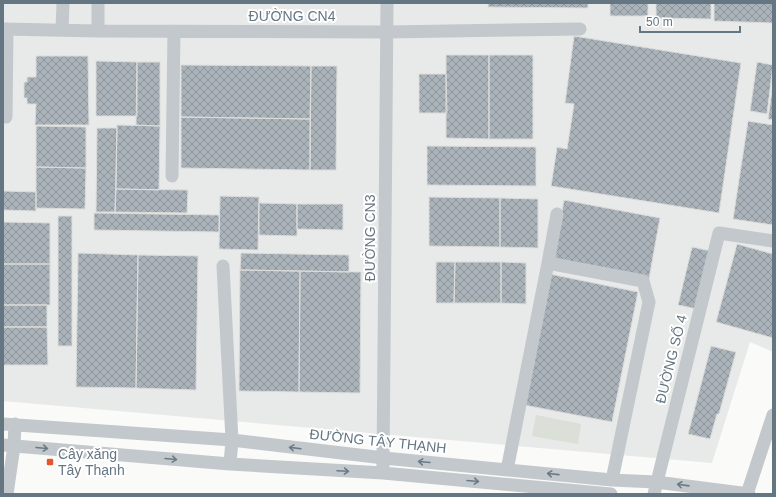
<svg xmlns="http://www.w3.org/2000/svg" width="776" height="497" font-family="Helvetica,sans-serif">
	<defs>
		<pattern id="building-cross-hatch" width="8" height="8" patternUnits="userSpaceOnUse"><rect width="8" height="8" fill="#aab3b9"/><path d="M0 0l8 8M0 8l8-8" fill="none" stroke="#8e969c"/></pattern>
	</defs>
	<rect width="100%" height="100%" fill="#fafaf8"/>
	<path fill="#e8e9e9" d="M3 3H773V352L750 342 712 463 3 401Z"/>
	<path fill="#dadfd7" d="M536 415 581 424 578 444 532 436Z"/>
	<path fill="url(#building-cross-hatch)" stroke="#dcdcda" d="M488 3H588V8L488 7Z
		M610 3H648V16H610Z
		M656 3H711V19L656 18Z
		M714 3H773V23L714 21Z
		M574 36 741 63 719 213 551 186 557 147 567 149 574 104 565 103Z
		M446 55H489V139L446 138Z
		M489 55H533V139H489Z
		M36 56H88L89 125H35L36 104H27V98H24V82H27V77H36Z
		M96 61 137 62V116H96Z
		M137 62H160V126L136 125Z
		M757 62 773 65 767 114 750 111Z
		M181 65 311 66 310 119 181 117Z
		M311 66H337L336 170H310Z
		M419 74H446L447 113H419Z
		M773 83V120L768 119Z
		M181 117 310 119V170L181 168Z
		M748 121 773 125V225L733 219Z
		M117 125 160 126 159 190 116 189Z
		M36 126 86 127V168L36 167Z
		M97 128H117L115 212H96Z
		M427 146 536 147V186L427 185Z
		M36 167 86 168 85 209 36 208Z
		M116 189 188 190 187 213 115 212Z
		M3 191 36 192V211L3 210Z
		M220 196 259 197 258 250 219 249Z
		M429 197 500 198V247L429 246Z
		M500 198 538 199V248L500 247Z
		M564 200 660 218 649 279 553 260Z
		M259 203 297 204V236L259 235Z
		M297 204H343V230L297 229Z
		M94 213 219 215V232L94 230Z
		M58 216H72V346H58Z
		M3 222 50 223V264H3Z
		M737 244 773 254V338L716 322Z
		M692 247 711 251 697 309 678 305Z
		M78 253 138 255 136 388 76 387Z
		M241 253 349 255V272L240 270Z
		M138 255 198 256 196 390 136 388Z
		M436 262H455L454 303H436Z
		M455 262H501V303H454Z
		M501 262 526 263V304L501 303Z
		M3 264H50V305H3Z
		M240 270 300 271 299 392 239 391Z
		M300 271 361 272 360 393 299 392Z
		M550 274 638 292 612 422 524 405Z
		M3 305H47V327H3Z
		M3 327H47L48 365H3Z
		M711 346 736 352 719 414H717L710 439 688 434Z"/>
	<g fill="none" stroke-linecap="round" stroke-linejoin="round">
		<path stroke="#c3c8cc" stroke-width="13" d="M3 29 98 31 387 32 580 29
			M62 30 63 3
			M98 31V3
			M6 117 7 29
			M172 176 174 31
			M548 263 643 281 649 302 612 480
			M223 266 232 440 230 464
			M3 424 232 440 384 458 612 480 656 482 749 494
			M3 445 230 464 383 473 611 494
			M383 467 387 3
			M507 470 548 263 557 214
			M7 494 14 446 15 424
			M654 494 719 233 773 241
			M747 494 773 415"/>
	</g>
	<defs><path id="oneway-shaft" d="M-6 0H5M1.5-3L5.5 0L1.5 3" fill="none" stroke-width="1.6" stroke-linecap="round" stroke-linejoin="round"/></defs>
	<g stroke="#6a7a87">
		<use href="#oneway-shaft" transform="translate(42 448) rotate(5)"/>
		<use href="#oneway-shaft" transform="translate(295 448) rotate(-173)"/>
		<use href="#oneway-shaft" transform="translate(171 459) rotate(5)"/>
		<use href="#oneway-shaft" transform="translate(424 462) rotate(-175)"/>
		<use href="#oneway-shaft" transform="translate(343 471) rotate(3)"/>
		<use href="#oneway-shaft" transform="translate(553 474) rotate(-174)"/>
		<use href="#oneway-shaft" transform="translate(473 481) rotate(5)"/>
		<use href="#oneway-shaft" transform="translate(683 485) rotate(-172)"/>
	</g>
	<rect fill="#e4572e" stroke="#fff" stroke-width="1.5" x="46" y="458" width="8" height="8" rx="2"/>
	<g text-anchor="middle" stroke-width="4" stroke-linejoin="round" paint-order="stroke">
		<g font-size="14" fill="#657683" stroke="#fff">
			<text x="292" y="21">ĐƯỜNG CN4</text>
			<text transform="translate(370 238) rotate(-90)" y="5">ĐƯỜNG CN3</text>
			<text transform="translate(671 359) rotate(-76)" y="5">ĐƯỜNG SỐ 4</text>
			<text transform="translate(378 441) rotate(6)" y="5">ĐƯỜNG TÂY THẠNH</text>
		</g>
		<g font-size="14" fill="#657683" stroke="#fff" text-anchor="start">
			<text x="58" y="459">Cây xăng<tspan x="58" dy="16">Tây Thạnh</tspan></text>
		</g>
	</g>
	<rect width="776" height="497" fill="none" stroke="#657683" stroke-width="8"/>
	<path d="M640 26v6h100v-6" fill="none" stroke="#657683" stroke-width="2"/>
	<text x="646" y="26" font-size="12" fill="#657683" stroke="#ffffff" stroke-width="3" paint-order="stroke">50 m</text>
</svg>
